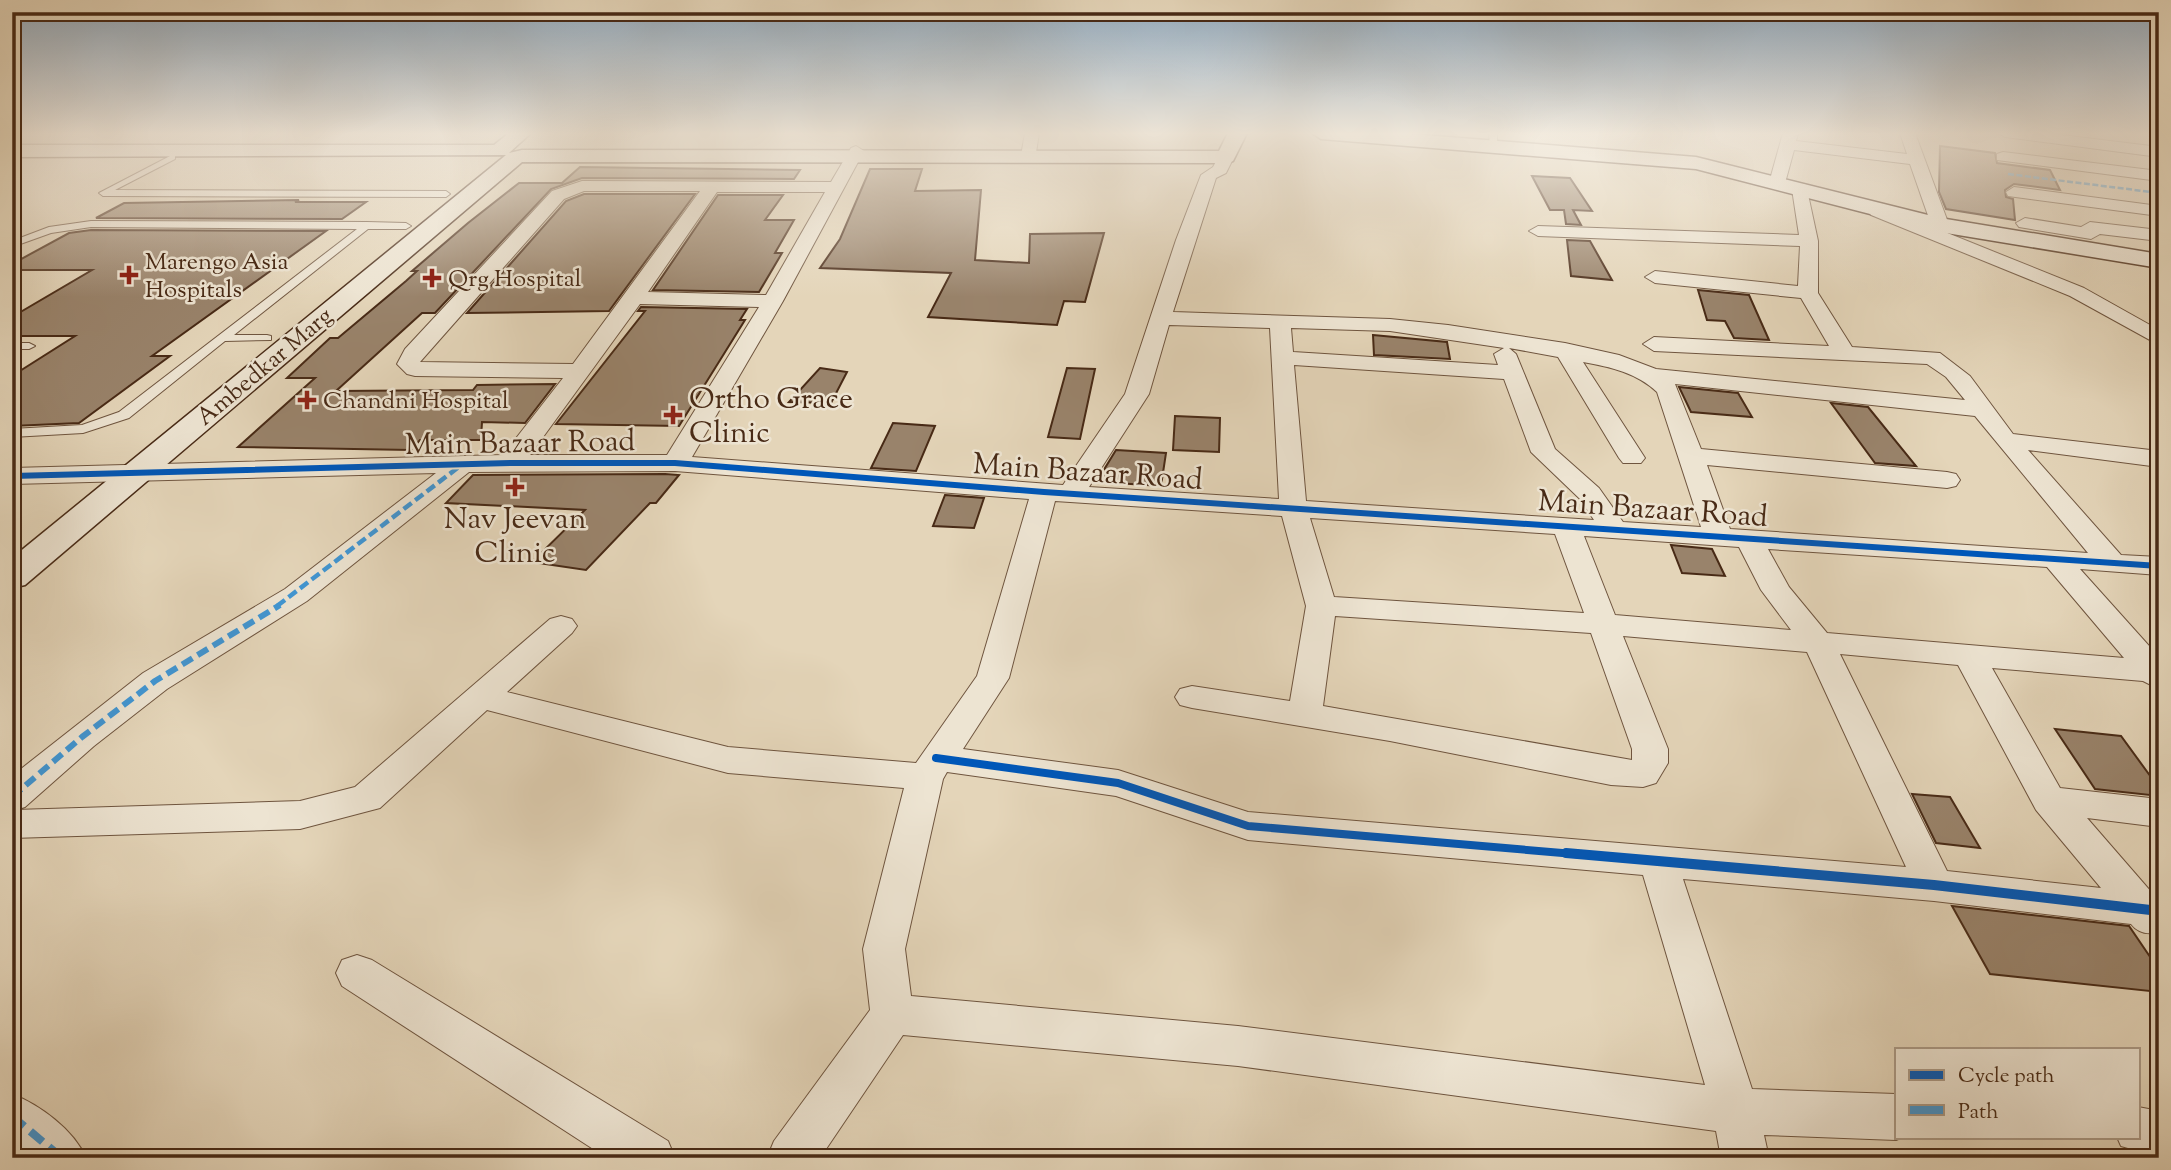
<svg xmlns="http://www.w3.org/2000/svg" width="2171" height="1170" font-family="'Sorts Mill Goudy',serif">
	<rect width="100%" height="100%" fill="#e4d5b9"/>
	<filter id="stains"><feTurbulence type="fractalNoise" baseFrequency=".00286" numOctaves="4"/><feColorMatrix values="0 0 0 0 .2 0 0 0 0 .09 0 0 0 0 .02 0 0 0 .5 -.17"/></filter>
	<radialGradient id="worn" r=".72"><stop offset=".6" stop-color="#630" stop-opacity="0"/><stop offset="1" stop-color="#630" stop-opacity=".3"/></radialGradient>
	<path fill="#99836b" stroke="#482a16" stroke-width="2" d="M1940 146 1995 153 1997 163 2050 170 2060 190 2014 184 2005 190 2006 197 2013 199 2015 220 1946 209 1939 192Z
		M580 167 800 170 794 179 582 178 551 189 435 313H422L336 391 473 390 477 385 555 384 525 423 482 422 481 440H420L411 450 238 447 315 378H287L330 338H338L406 281 417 271H412L468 223 519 183H562Z
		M870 169H922L915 191 981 190 975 260 1029 263 1030 234 1104 233 1085 302 1064 301 1057 325 928 317 951 273 820 268 840 239Z
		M1532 176 1570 178 1592 211 1573 210 1581 225 1566 224 1564 210H1550Z
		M584 194H695L609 311 467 313 566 201Z
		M718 195H783L765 220H794L775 253H782L759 292 653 290Z
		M299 200 295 202H366L342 219 96 218 124 203Z
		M91 230 326 231 152 356H170L79 423 12 426V376L75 336H12V317L92 270H12V264L69 233Z
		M1567 240 1590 241 1612 280 1571 276Z
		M1698 290 1749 295 1769 340 1734 338 1725 321 1707 320Z
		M641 307 747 309 740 320H745L679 426 556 424 645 311H638Z
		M1373 335 1447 342 1450 359 1374 355Z
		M820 368 847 372 831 403 789 402Z
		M1067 368 1095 369 1080 439 1048 437Z
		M1679 387 1738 393 1752 417 1691 412Z
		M1831 403 1868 407 1916 466 1875 463Z
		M1175 416 1220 418 1219 452 1173 450Z
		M893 423 935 426 916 471 871 468Z
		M1116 450 1166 453 1161 486 1101 482 1105 468Z
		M665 474 679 475 656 503H650L586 570 532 562 585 510 446 503 473 475Z
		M945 495 984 498 974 528 933 526Z
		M1671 545 1712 549 1725 576 1682 573Z
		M2055 729 2121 736 2159 788V796L2095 789Z
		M1912 794 1950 797 1980 848 1936 843Z
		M1952 906 2129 926 2159 970V992L1990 974Z"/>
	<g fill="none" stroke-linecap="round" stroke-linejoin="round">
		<g stroke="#6f553f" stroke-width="2">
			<path id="lane" d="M1489 133H1497V150L1490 148Z
				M172 155H175V159L115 190 446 191 450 194 446 197 103 196 99 193Z
				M91 221 367 222 406 223 411 226 406 229H368L234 335H267L271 336V340L225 341 129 418 83 433 12 437V429L82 425 119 412 357 229 91 227 51 233 12 247V241L49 227Z
				M12 343H29L35 346 29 349H12Z"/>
		</g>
		<g stroke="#6f553f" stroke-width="2">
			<path id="street" d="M1025 133H1039L1035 159H1023L1021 156Z
				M1783 133H1798L1796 141 1907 154 1900 133H1915L1949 225 1940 230 2084 288 2159 330V345L2070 296 1871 215 1868 211 1877 206 1932 227 1910 164 1794 150 1785 183 1777 188 1771 187 1769 183Z
				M1998 133H2045L2159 147V157L2005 137Z
				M856 146 864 151 783 301 692 457 1063 485 1125 394 1176 240 1201 175 1213 167 1220 154 1226 152 1234 157 1226 173 1216 178 1173 312 1390 319 1448 325 1565 343 1619 355 1656 369 1965 400 1946 377 1927 364 1654 351 1643 344 1654 337 1829 346 1801 298 1655 283 1645 277 1655 271 1798 286 1800 246 1538 236 1529 231 1538 226 1799 235 1792 189 1800 184 1806 185 1818 241V293L1852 347 1940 353 1970 376 2013 434 2159 451V467L2028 450 2121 555 2159 557V575L2080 569 2159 657V689L2143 681 1992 668 2060 788 2159 799V827L2087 818 2153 894H2159V932C2148 935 2138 933 2131 924L1934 901 1683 879 1752 1089 1896 1094V1137H1903L1896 1140 1764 1135 1769 1158H1721L1716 1131 1238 1066 903 1035 820 1158H767L774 1141 870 1010 863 949 904 788 728 773 487 710 380 808 300 829 12 838V776L143 673 285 589 436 473 12 484V468L503 455 563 378 415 376 407 374 397 364 405 349 552 191 582 181 831 182 851 148ZM584 191H700L573 364 420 362 564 199ZM717 192H825L766 295 648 292ZM640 304 759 307 667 455H530ZM1169 325 1270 328 1279 499 1089 487 1149 394ZM1291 328 1390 331 1504 348 1494 354 1498 365 1293 352ZM1509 348 1558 357 1619 458 1623 463H1641L1645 458 1583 362C1611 367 1637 373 1657 392L1701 527 1623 522 1599 488 1555 449 1516 354ZM1294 365 1504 379 1531 452 1580 499 1594 520 1306 501ZM1675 384 1975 416 2088 553 1730 529 1707 465 1947 488 1956 486 1960 480 1956 474 1947 472 1701 449ZM675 471 1029 499 977 676 916 763 728 747 507 692 572 633 577 626 572 619 561 616 550 619 355 787 300 801 15 810 25 807 94 746 167 689 307 601 469 472ZM1055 501 1282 516 1306 606 1290 701 1192 686 1180 689 1175 697 1180 705 1192 708 1390 741 1611 785 1643 787 1656 783 1668 763V749L1623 636 1807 652 1906 867 1248 812 1118 770 963 749 1009 678ZM1310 518 1555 534 1584 613 1334 597ZM1584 536 1739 547 1761 590 1791 630 1615 615ZM1768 549 2047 567 2124 658 1827 633 1789 587ZM1335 616 1591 633 1632 749V760L1323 706ZM1840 654 1958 665 2036 810 2101 888 1947 871ZM947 772 1116 796 1248 840 1643 875 1705 1085 1238 1026 911 996 905 949 943 779Z
				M2003 152 2159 171V181L1997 160V154Z
				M2014 187 2159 206V216L2008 196 2006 192Z
				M2025 218 2081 227 2090 222 2159 230V241L2100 234 2091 239 2019 227 2016 223Z
				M357 955 372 960 668 1141 675 1158H607L342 986 336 973 342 960Z
				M12 1094C40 1105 74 1130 86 1158H25L12 1147Z
				M2138 1107 2159 1111V1157L2121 1146 2117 1137H2138Z"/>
		</g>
		<g stroke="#482a16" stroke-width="3">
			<path id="secondary" d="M509 133H531L509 153 522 150 1219 151 1228 133H1247L1233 161 1226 163 522 162 25 585 12 588V558L506 155 12 157V145H494Z
				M1312 133H1399L1696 157 1940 218 2159 254V268L1940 232 1696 169 1321 139Z"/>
		</g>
		<use href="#lane" fill="#ede4d2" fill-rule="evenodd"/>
		<use href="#street" fill="#ede4d2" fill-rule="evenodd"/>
		<use href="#secondary" fill="#ede4d2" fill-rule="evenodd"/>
		<path stroke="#4096d4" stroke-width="2.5" stroke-dasharray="6 2.5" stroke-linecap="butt" d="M2008 174 2159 193"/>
		<path stroke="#4096d4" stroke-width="4.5" stroke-dasharray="10 4.5" stroke-linecap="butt" d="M277 606 460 466"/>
		<path stroke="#4096d4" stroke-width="6" stroke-dasharray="12 6" stroke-linecap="butt" d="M12 797 82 737 155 681 280 605"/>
		<path stroke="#4096d4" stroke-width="8" stroke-dasharray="16 8" stroke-linecap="butt" d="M12 1116 62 1158"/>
		<g stroke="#ede4d2" stroke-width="10">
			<path id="cycleway-far2" d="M12 476 511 463H675L1044 492 2159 566"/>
		</g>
		<g stroke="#ede4d2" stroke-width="12">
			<path id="cycleway-far1" d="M936 758 1118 783 1248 826 1586 855"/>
		</g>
		<g stroke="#ede4d2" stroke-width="15">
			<path id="cycleway" d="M1566 853 1934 885 2159 911"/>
		</g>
		<use href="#cycleway-far2" stroke="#0057b8" stroke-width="6"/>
		<use href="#cycleway-far1" stroke="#0057b8" stroke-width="8"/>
		<use href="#cycleway" stroke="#0057b8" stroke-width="10"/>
	</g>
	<linearGradient id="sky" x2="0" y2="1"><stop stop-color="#91aabf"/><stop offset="0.45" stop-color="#f3ece0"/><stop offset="1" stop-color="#f3ece0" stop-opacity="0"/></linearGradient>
	<rect width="2171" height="297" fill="url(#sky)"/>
	<g fill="#8f2418" stroke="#ede4d2" stroke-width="2.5">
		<path d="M125.5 264.5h7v7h7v7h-7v7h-7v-7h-7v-7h7z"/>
		<path d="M428.5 267.5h7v7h7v7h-7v7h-7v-7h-7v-7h7z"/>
		<path d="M303.5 389.5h7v7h7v7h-7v7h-7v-7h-7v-7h7z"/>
		<path d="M669.5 404.5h7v7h7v7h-7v7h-7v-7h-7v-7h7z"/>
		<path d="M511.5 476.5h7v7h7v7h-7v7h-7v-7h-7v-7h7z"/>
	</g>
	<g text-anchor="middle" stroke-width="5" stroke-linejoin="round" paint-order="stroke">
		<g font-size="24" fill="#482a16" stroke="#ede4d2" text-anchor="start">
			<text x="145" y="269">Marengo Asia<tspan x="145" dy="28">Hospitals</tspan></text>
			<text x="448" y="286">Qrg Hospital</text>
			<text x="323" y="408">Chandni Hospital</text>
		</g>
		<g font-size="24" fill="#482a16" stroke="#ede4d2">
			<text transform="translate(264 366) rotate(-40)" y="8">Ambedkar Marg</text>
		</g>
		<g font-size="30" fill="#482a16" stroke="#ede4d2" text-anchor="start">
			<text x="689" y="408">Ortho Grace<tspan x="689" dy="34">Clinic</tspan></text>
			<text x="515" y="528" text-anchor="middle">Nav Jeevan<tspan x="515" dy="34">Clinic</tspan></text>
		</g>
		<g font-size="30" fill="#482a16" stroke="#ede4d2">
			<text transform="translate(520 442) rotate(-1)" y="10">Main Bazaar Road</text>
			<text transform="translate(1088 471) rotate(4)" y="10">Main Bazaar Road</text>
			<text transform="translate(1653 508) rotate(4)" y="10">Main Bazaar Road</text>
		</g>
	</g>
	<rect width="2171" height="1170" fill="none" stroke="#e4d5b9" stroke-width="42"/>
	<rect x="14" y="14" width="2143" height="1142" fill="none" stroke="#482a16" stroke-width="3.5"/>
	<rect x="21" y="21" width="2129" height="1128" fill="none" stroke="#482a16" stroke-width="2"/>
	<rect x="1895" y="1048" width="245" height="91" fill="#ede4d2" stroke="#ab9a87" stroke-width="2"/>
	<rect x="1909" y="1070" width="35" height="10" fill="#0057b8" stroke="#ab9a87" stroke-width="2"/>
	<text x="1958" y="1082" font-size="21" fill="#482a16">Cycle path</text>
	<rect x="1909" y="1105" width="35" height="10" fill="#4096d4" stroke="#ab9a87" stroke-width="2"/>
	<text x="1958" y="1118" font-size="21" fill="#482a16">Path</text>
	<rect width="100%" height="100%" filter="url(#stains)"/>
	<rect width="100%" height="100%" fill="url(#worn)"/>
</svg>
